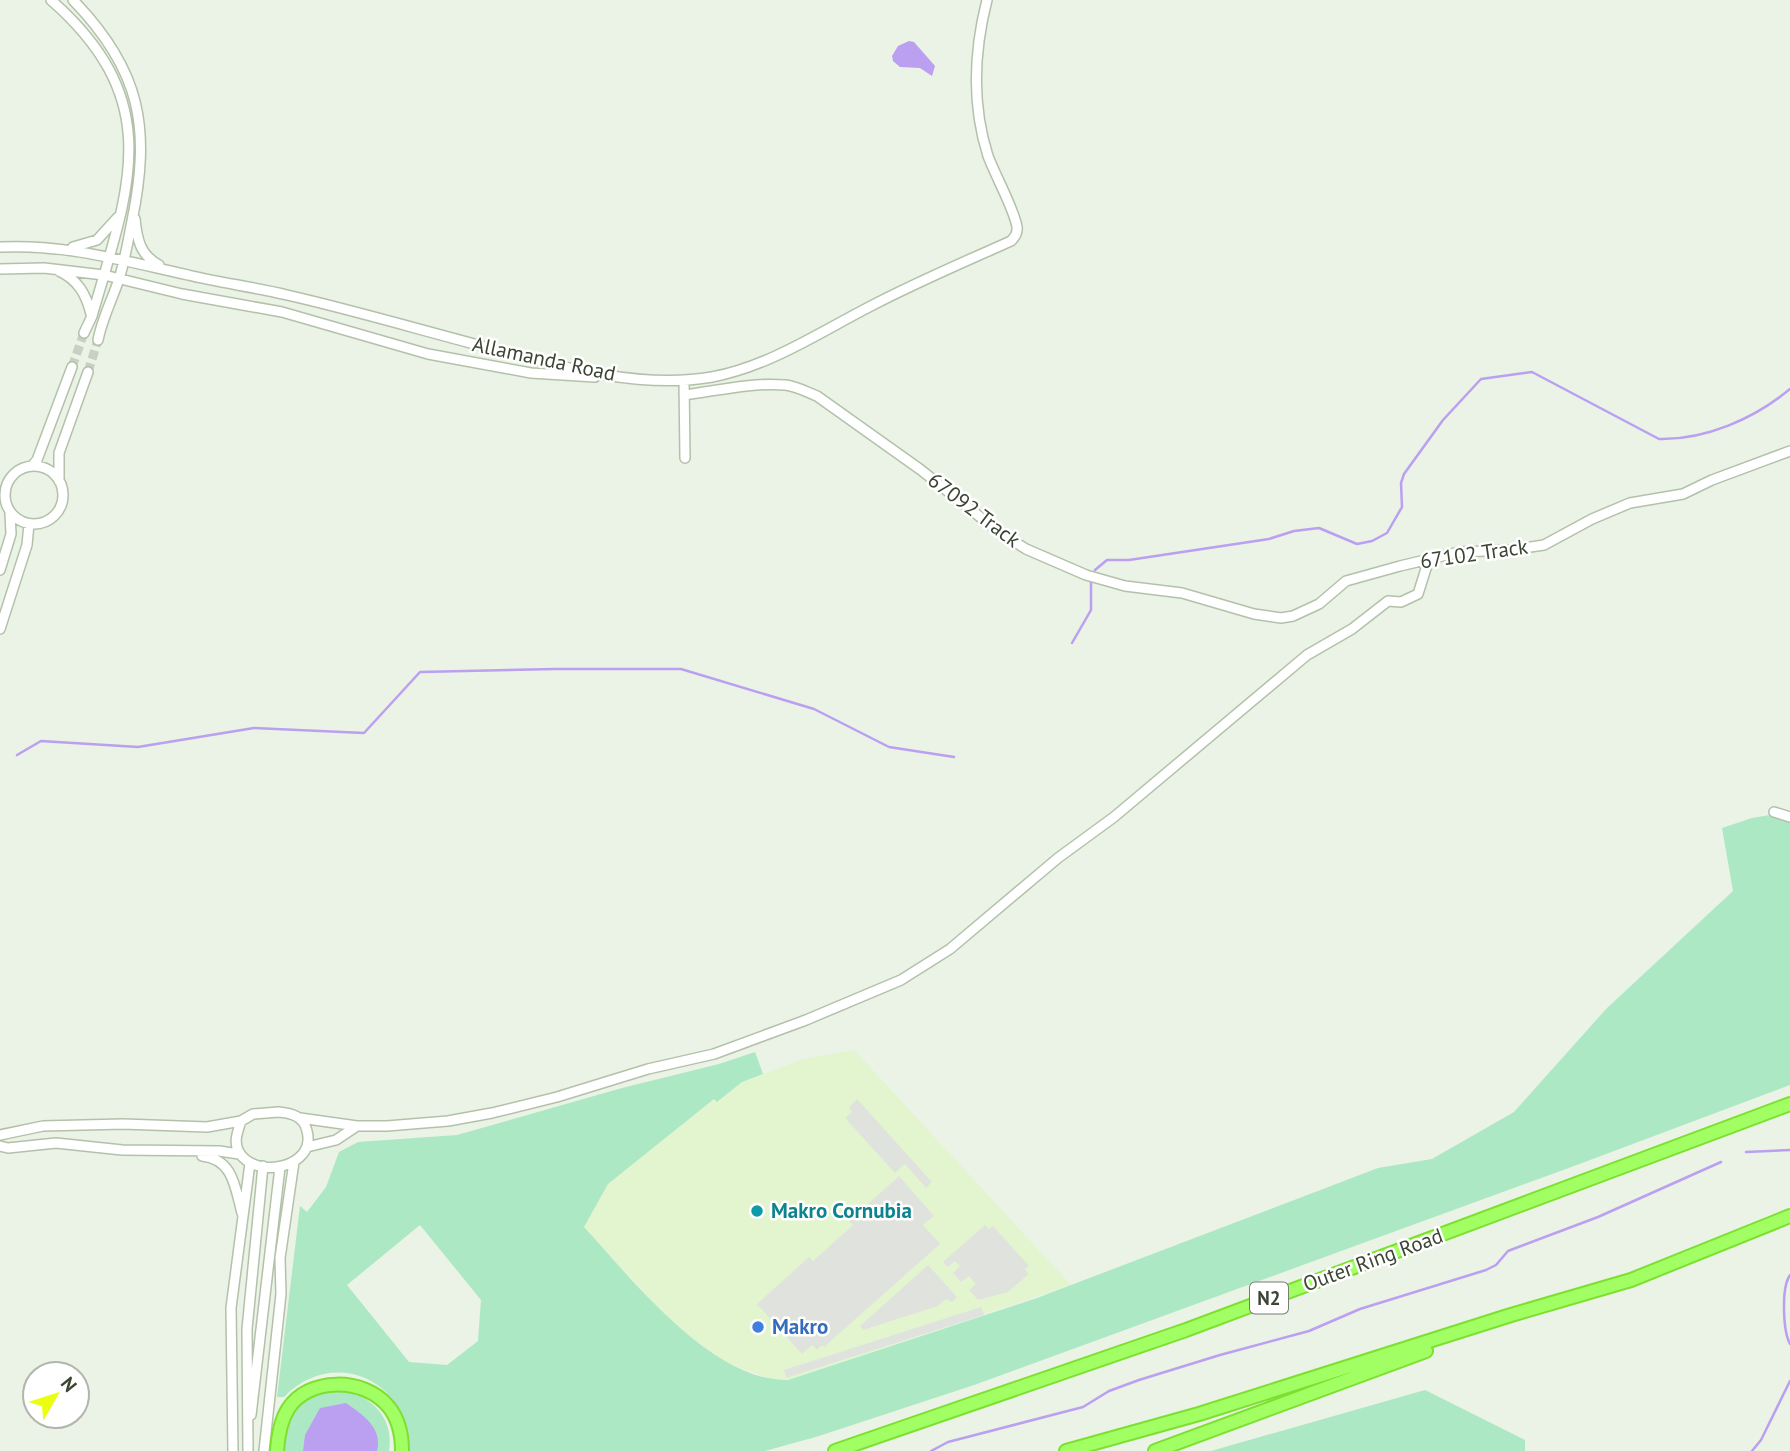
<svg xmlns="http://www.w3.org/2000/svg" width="1790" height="1451" font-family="'PT Sans',sans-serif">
	<rect width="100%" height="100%" fill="#eaf3e5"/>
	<path fill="#e2f5cf" d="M854 1050 1071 1285 788 1380H774L724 1362 670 1320 584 1227 608 1184 714 1099 718 1102 742 1082 803 1059Z"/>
	<path fill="#ace8c3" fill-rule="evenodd" d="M1770 815 1790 821V1085L1566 1169 974 1385 819 1436 765 1451H408C411 1380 333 1346 284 1397H277L300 1206 307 1212 326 1187 339 1152 358 1142 457 1135 622 1088 719 1064 755 1052 763 1074 742 1082 717 1102 714 1099 608 1184 584 1227C632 1279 712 1382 788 1380L1037 1298 1378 1168 1432 1159 1514 1112 1607 1008 1733 891 1722 828 1752 818ZM420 1225 481 1300 478 1341 447 1365 409 1362 347 1285Z
		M344 1390C373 1398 394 1418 389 1451H284C290 1407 299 1395 344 1390Z
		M1425 1390 1525 1440V1451H1211Z"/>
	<path fill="#e0e3dd" d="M857 1099 932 1182 926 1188 905 1164 895 1173 845 1118 852 1112 849 1107Z
		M899 1176 934 1216 923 1225 940 1244 824 1347 822 1345 817 1350 812 1345 802 1354 757 1304 809 1257 813 1261 853 1225 849 1221Z
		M985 1225 989 1229 993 1226 1029 1266 1025 1269 1029 1274 1008 1292 978 1300 969 1290 976 1284 969 1276 961 1282 953 1273 960 1266 955 1261 948 1267 943 1262Z
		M928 1265 957 1297 952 1302 946 1299 938 1306 863 1330 860 1326Z
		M981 1307 984 1315 786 1378 784 1370Z"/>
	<path fill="#bb9ff1" d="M909 41 914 42 935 66 932 76 920 68 900 67 893 61 892 56 898 46Z
		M346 1403C363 1415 383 1428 377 1451H303L305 1435 320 1408Z"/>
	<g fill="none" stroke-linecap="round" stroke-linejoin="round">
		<path stroke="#bb9ff1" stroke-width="2.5" d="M1095 570 1107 560H1129L1269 539 1294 531 1319 528 1357 544 1372 541 1387 533 1402 507 1401 483 1404 474 1443 420 1481 379 1532 372 1659 439C1705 440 1754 419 1790 389
			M1072 643 1091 610V582
			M17 755 41 741 138 747 254 728 364 733 420 672 555 669H681L814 709 889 747 954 757
			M1746 1152 1790 1150
			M1790 1275C1781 1288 1783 1331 1790 1344
			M931 1451 948 1442 1083 1407 1109 1391 1139 1380 1220 1355 1309 1331 1360 1309 1486 1270 1496 1265 1508 1251 1598 1217 1721 1162
			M1752 1451 1761 1440 1790 1381"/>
		<path stroke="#c7d0c2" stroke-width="9" stroke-dasharray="9 4.5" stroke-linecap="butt" d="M72 367 84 333
			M88 372 98 340"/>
		<g stroke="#b4c1aa" stroke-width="12">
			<path id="minor" d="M51 0C167 102 129 188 92 316L84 333
				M73 0C141 70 151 128 132 221 128 241 125 260 119 279 112 300 102 319 98 340
				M135 219C137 239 140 255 159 265
				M0 247C67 244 124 261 188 275 221 283 254 287 287 295 353 310 417 329 482 346 554 365 638 390 712 377 770 366 820 332 871 306 917 282 964 262 1011 241 1015 237 1018 233 1017 227 1015 211 995 175 988 156 972 106 974 51 987 0
				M73 247 97 240 118 217
				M0 269 44 268 104 275 182 294 282 312 428 354 531 373 595 377
				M59 271C78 280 86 294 91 314
				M684 381 685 458
				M684 395C716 391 752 382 785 385 796 386 807 392 817 396L921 470 999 532 1026 549 1086 575 1125 586 1182 593 1254 614 1281 618 1293 616 1319 604 1346 581 1400 566 1459 552 1511 550 1544 545 1592 519 1630 503 1683 494 1712 480 1790 451
				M5 495a29 29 0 1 1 58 0a29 29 0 1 1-58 0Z
				M32 466 37 460 72 367
				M59 481V453L88 372
				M0 570 11 534 10 513
				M0 629 27 545 29 524
				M1774 812 1790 817
				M278 1112C291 1113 304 1116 307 1131 317 1168 255 1180 239 1152 233 1142 238 1131 241 1121L253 1114Z
				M300 1118 357 1126H387L448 1121 492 1113 557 1097 648 1069 714 1054 806 1020 901 980 950 949 1058 858 1114 817 1307 655 1352 629 1388 601 1401 602 1418 594 1429 559
				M0 1135 43 1126 123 1124 207 1127 241 1121
				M0 1146 8 1148 56 1143 122 1150 219 1151 239 1154
				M307 1147 336 1140 357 1126
				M202 1156C233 1159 235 1187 242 1213
				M251 1415 280 1167
				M233 1451 231 1308 250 1163
				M248 1451 247 1329 263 1166
				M264 1451 281 1294 280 1258 294 1162"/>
		</g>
		<g stroke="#7de031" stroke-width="16">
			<path id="highway" d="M277 1451C278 1436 280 1422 288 1409 308 1377 364 1377 388 1406 399 1419 402 1434 402 1451
				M835 1451 1186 1330 1790 1104
				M1066 1451 1199 1414 1511 1315 1631 1280 1790 1216
				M1155 1451 1426 1351"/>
		</g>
		<use href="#minor" stroke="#fff" stroke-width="9"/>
		<use href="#highway" stroke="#a1ff63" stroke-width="12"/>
	</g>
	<circle fill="#0f9aa8" stroke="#fff" stroke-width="2.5" cx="757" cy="1211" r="7"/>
	<circle fill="#3f7fe0" stroke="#fff" stroke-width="2.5" cx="758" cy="1327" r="7"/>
	<g text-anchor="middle" stroke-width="5" stroke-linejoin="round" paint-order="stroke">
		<rect fill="#fff" stroke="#767d71" stroke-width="2" x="1250" y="1282.5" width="38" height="31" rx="5"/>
		<g font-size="19" font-weight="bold" fill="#3c4534">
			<text x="1269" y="1305">N2</text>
		</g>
		<g font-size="21" fill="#3c4534" stroke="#fff">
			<text transform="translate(544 359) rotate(12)" y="7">Allamanda Road</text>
			<text transform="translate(974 510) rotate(37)" y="7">67092 Track</text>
			<text transform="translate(1474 554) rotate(-8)" y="7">67102 Track</text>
			<text transform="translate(1373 1260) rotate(-20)" y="7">Outer Ring Road</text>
		</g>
		<g font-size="21" font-weight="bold" fill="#0d838f" stroke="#fff" text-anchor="start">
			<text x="771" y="1218">Makro Cornubia</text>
		</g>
		<g font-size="21" font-weight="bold" fill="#366cbe" stroke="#fff" text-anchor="start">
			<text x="772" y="1334">Makro</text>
		</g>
	</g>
	<g transform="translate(56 1395) rotate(51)"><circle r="33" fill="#ffffff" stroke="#b1b5ae" stroke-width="2"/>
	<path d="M0-5L12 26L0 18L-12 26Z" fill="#eafe10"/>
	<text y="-10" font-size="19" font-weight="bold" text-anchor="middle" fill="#3c4534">N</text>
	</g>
</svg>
